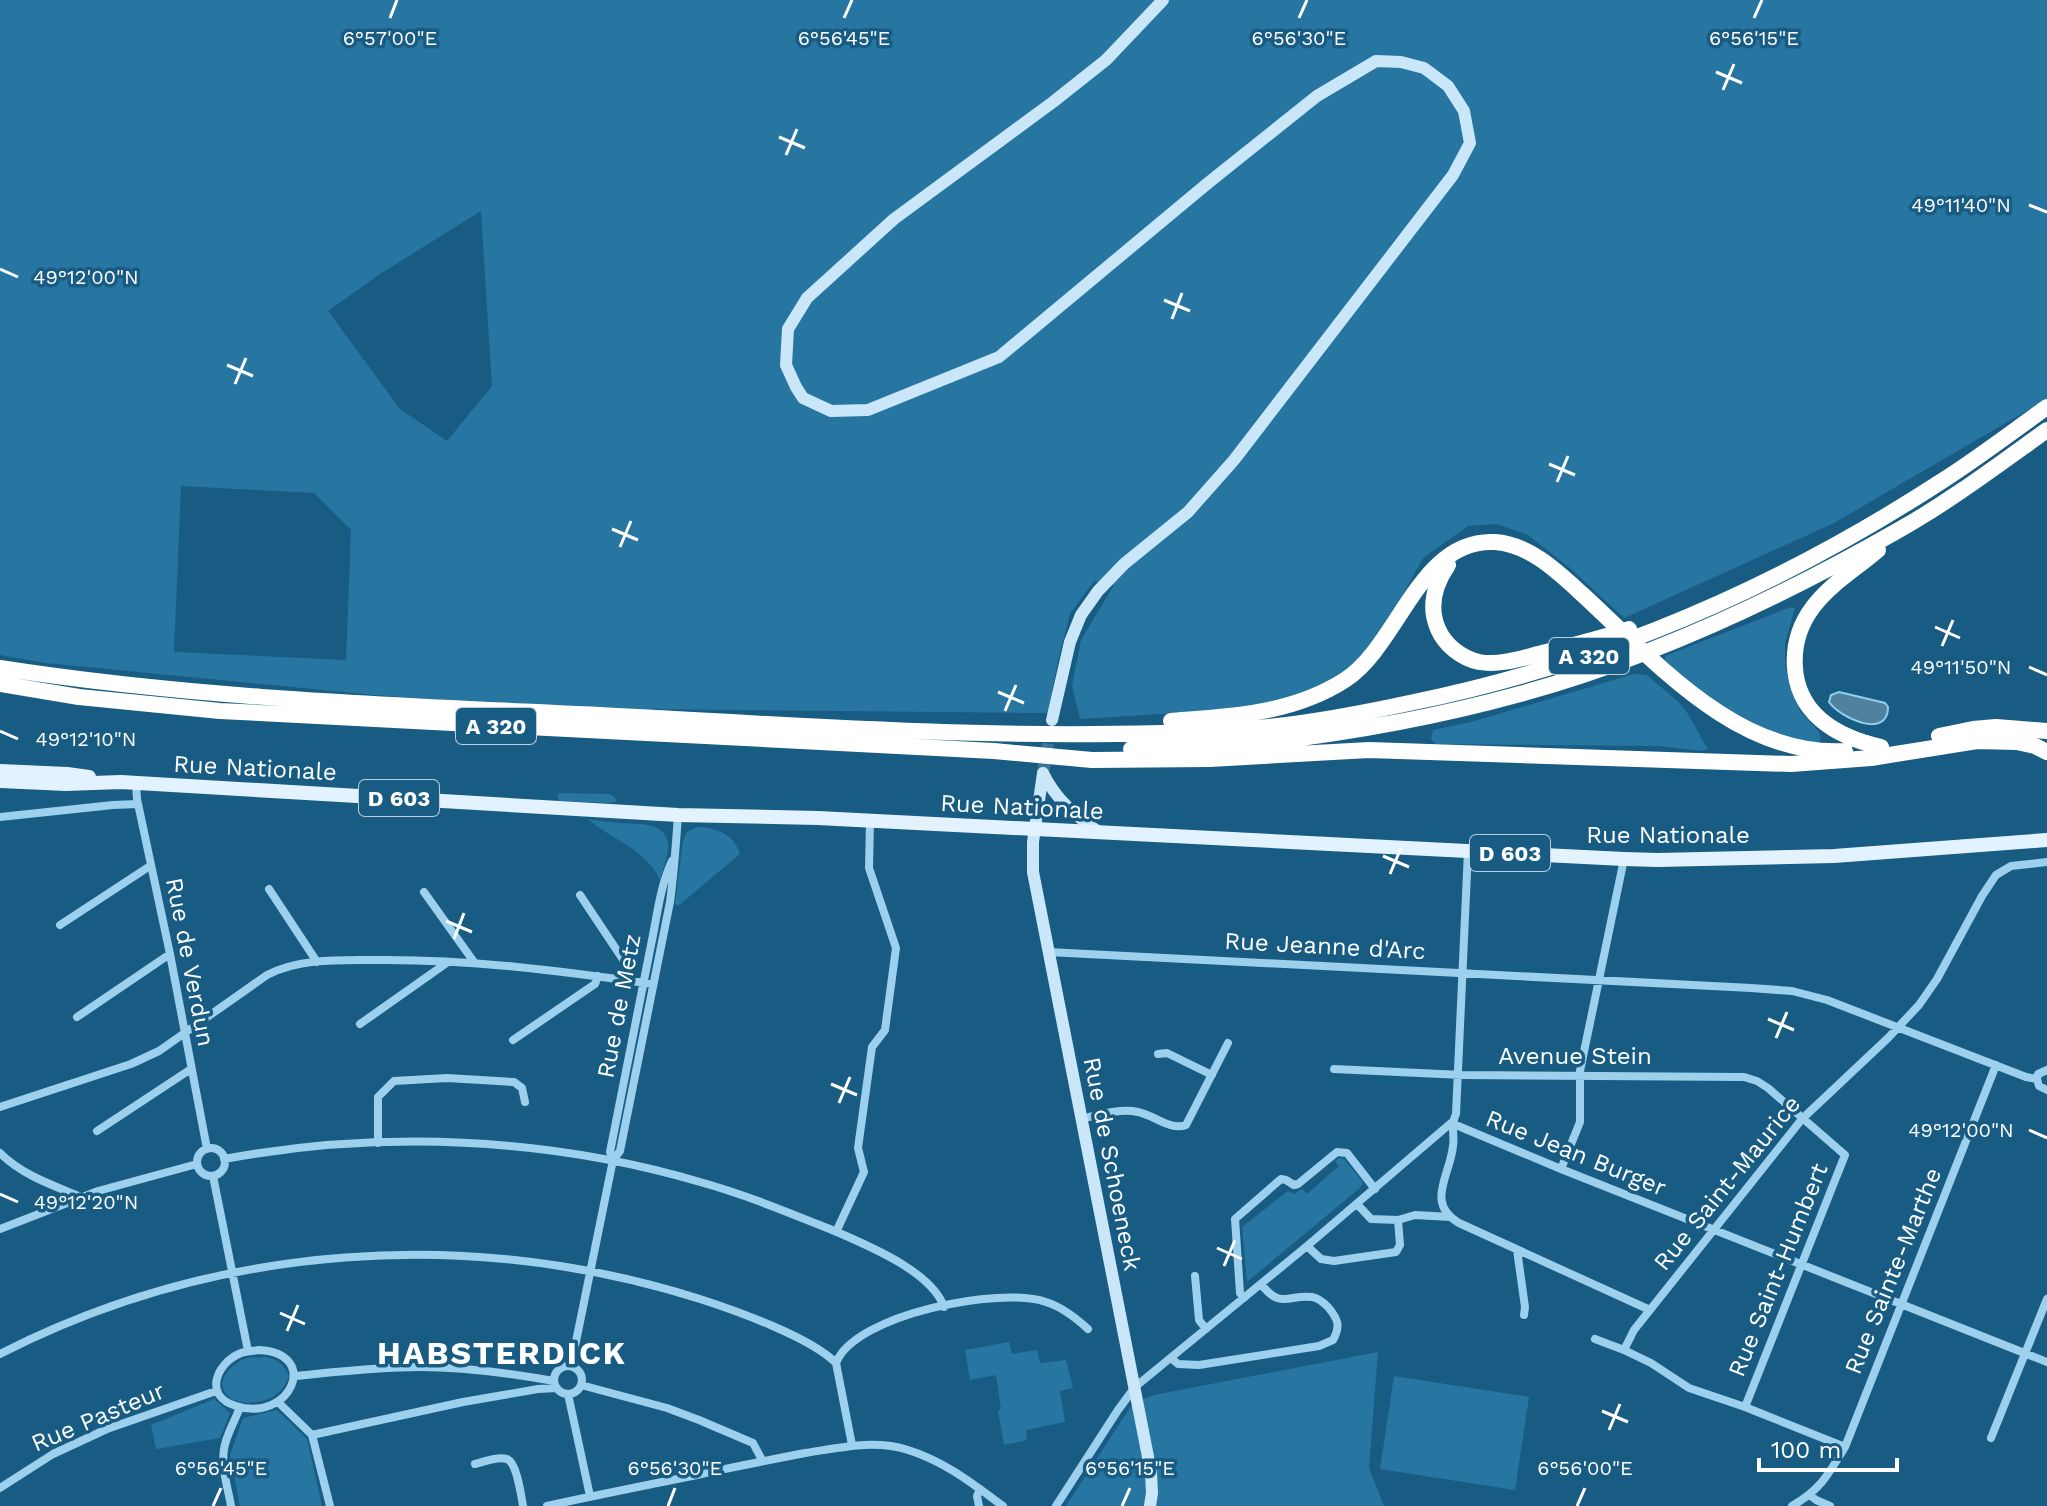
<svg xmlns="http://www.w3.org/2000/svg" width="2047" height="1506" font-family="'Work Sans',sans-serif">
	<rect width="100%" height="100%" fill="#185c84"/>
	<path fill="#2776a2" fill-rule="evenodd" d="M0 0H2047V399L1832 524 1624 618 1570 568 1528 535 1497 524 1468 526 1423 558 1387 624 1361 663 1312 694 1255 708 1080 719 1072 686 1081 640 1114 585 1094 581 1070 614 1058 660 1048 713 550 708 374 695 46 663 0 655ZM481 211 492 386 447 441 400 409 328 311 380 274ZM181 486 314 493 351 530 346 660 174 652Z
		M1791 607 1795 608 1785 643V664L1789 685 1800 711 1819 732 1821 738 1819 743 1786 738 1715 704 1665 663V656Z
		M1634 674 1647 675C1657 685 1679 700 1685 710 1694 722 1699 736 1708 749L1700 751 1661 746 1436 744 1431 739 1433 730 1471 722Z
		M562 793 608 794 614 796 617 801 611 803 559 801 557 794Z
		M588 819C599 821 609 822 620 823 636 825 664 820 668 843 669 854 663 869 660 880 646 849 612 840 588 819Z
		M697 827C717 828 734 834 740 854L678 906 675 904 683 841 687 832Z
		M1340 1158 1344 1159 1363 1182 1361 1187 1247 1282 1242 1227 1288 1191 1294 1194 1302 1189 1307 1194 1339 1166 1335 1161Z
		M1009 1342 1012 1354 1037 1350 1040 1363 1066 1360 1073 1388 1060 1391 1065 1422 1026 1430 1027 1440 1004 1445 998 1411 1001 1409 996 1375 970 1380 965 1350Z
		M1378 1352 1369 1468 1384 1506H1066L1133 1403 1154 1395Z
		M266 1357C279 1360 283 1364 289 1376 286 1384 282 1391 274 1396 262 1404 237 1406 227 1395 213 1381 234 1362 247 1358 253 1357 260 1358 266 1357Z
		M1394 1376 1529 1397 1515 1490 1380 1469Z
		M214 1399 230 1413 220 1438 156 1449 151 1425Z
		M277 1410 307 1439 322 1506H240L230 1455 243 1418Z"/>
	<path fill="#50829e" stroke="#90ceef" stroke-width="2" d="M1839 692 1885 703 1888 707C1888 740 1840 718 1829 702L1831 695Z"/>
	<g fill="none" stroke-linecap="round" stroke-linejoin="round">
		<path stroke="#3b7496" stroke-width="12" stroke-dasharray="12 6" stroke-linecap="butt" d="M1043 773 1051 727"/>
		<path stroke="#9dd0ec" stroke-width="8" d="M136 783 137 799 170 954 207 1149
			M0 817 113 805 138 804
			M1468 851 1456 1114C1450 1126 1455 1134 1453 1146 1450 1176 1425 1203 1459 1223L1650 1310
			M269 889 317 962
			M424 892 474 962
			M580 895 628 967 632 977 631 981
			M60 925 150 866
			M1048 952 1751 988 1792 991 1827 1000 2026 1077 2037 1079
			M77 1017 170 954
			M360 1024 448 962
			M513 1040 595 984 598 976
			M1158 1054 1167 1053 1212 1075
			M1334 1069 1462 1075 1744 1077 1757 1081 1768 1088 1845 1155 1745 1407
			M2047 1070 2038 1074 2037 1079 2039 1086 2047 1090
			M0 1107 131 1064 159 1051 267 975C300 958 340 960 376 960 469 959 561 971 653 984
			M1080 1119C1098 1115 1120 1108 1138 1112 1154 1115 1170 1131 1186 1125L1228 1043
			M97 1131 191 1069
			M378 1143V1097L394 1081 447 1078 514 1082 522 1088 525 1102
			M197 1162a14 14 0 1 1 28 0a14 14 0 1 1-28 0Z
			M0 1153C22 1175 52 1185 81 1197
			M224 1159C381 1130 547 1137 700 1182 747 1195 792 1214 837 1232 869 1246 932 1272 944 1307
			M613 1160 610 1152C624 1083 637 1014 651 945 657 917 660 886 672 861
			M1561 1169 1580 1122V1071L1624 859
			M213 1176 248 1351
			M1357 1204 1371 1219 1398 1220
			M0 1229 98 1191 197 1164
			M836 1232 864 1172 858 1148 872 1047 885 1030 896 948 869 868 870 822
			M1307 1246 1321 1259 1334 1261 1396 1252 1400 1245 1398 1220 1415 1215 1450 1217
			M1517 1250 1525 1307 1524 1315
			M1195 1276 1199 1320 1206 1329
			M1244 1298 1240 1293 1235 1219 1281 1179 1286 1180 1294 1185 1298 1184 1337 1152 1347 1153 1375 1189
			M1595 1339 1624 1350
			M259 1350C321 1353 291 1423 236 1406 203 1396 216 1363 241 1353 246 1351 253 1351 259 1350Z
			M0 1354C217 1243 469 1226 700 1299 737 1311 810 1337 836 1363L852 1445
			M1171 1358 1178 1364 1199 1365 1319 1346 1333 1340C1341 1326 1338 1319 1328 1307 1324 1303 1319 1298 1312 1297 1289 1294 1281 1310 1261 1284
			M836 1363C855 1314 1001 1286 1046 1302 1062 1307 1076 1318 1088 1329
			M571 1366 613 1160 620 1151 670 902C674 873 676 844 678 815
			M554 1380a14 14 0 1 1 28 0a14 14 0 1 1-28 0Z
			M295 1376C336 1372 377 1367 419 1367 464 1367 509 1373 554 1381
			M581 1385 667 1408 699 1420 753 1443 762 1460
			M568 1394 590 1496
			M278 1402 312 1435 330 1506
			M312 1435 463 1402 538 1389 557 1388
			M1991 1438 2047 1299
			M1845 1447 1745 1407 1689 1388 1651 1363 1624 1350 1634 1330 1802 1119 1888 1038 1919 1005 1937 979 1982 896 1996 875 2011 866 2047 862
			M475 1464C483 1462 498 1456 507 1459 517 1463 521 1495 523 1506
			M0 1488 53 1454 107 1429 216 1391
			M1810 1495 1816 1500 1830 1506
			M231 1506C228 1488 221 1468 224 1449 226 1435 235 1421 240 1407
			M547 1506C597 1495 647 1485 697 1475 733 1467 769 1460 805 1453 839 1448 874 1439 908 1450 944 1461 973 1484 1003 1506
			M979 1506 977 1496 980 1489
			M1056 1506 1118 1410 1135 1387 1307 1246 1451 1123 1561 1169 2047 1362
			M1792 1506C1821 1489 1828 1475 1845 1447L1996 1065"/>
		<path stroke="#cae7f9" stroke-width="12" d="M1052 720 1070 642 1081 615 1098 591 1124 564 1188 512 1234 460 1453 175 1470 143 1464 111 1448 86 1424 68 1401 62 1376 61 1317 96 1208 183 999 357 868 410 831 411 803 398 796 387 786 365 788 329 807 298 894 219 1053 102 1106 60 1163 0
			M1043 773 1033 842V872L1151 1472 1152 1493 1150 1506
			M1043 773C1056 800 1076 816 1100 833"/>
		<path stroke="#e2f3ff" stroke-width="14" d="M0 771 67 774 89 777
			M0 781 66 784 121 782 678 815 818 818 1624 859 1658 860 1834 856 2047 840"/>
		<path stroke="#fff" stroke-width="16" d="M1878 550C1856 569 1830 584 1813 607 1788 640 1787 690 1820 719 1837 734 1859 742 1881 747
			M1448 565C1435 584 1428 606 1438 629 1445 645 1461 658 1479 662 1501 666 1525 657 1546 652 1574 645 1601 638 1629 629
			M0 668C211 701 425 706 638 717 840 728 1043 742 1246 729 1302 725 1359 714 1414 702 1605 663 1779 587 1942 481 1978 458 2012 432 2047 407
			M0 684 79 697 220 711 994 751 1092 760 1210 759 1369 750 1791 764 1871 758 1977 741 2017 742 2035 746 2047 752
			M1171 721C1232 716 1292 714 1345 680 1400 644 1419 538 1495 542 1529 544 1558 572 1582 594 1655 661 1737 757 1845 751
			M1939 736 1973 729 1996 727 2047 731
			M1131 749C1172 747 1212 748 1252 744 1342 734 1433 718 1520 694 1652 658 1778 599 1897 531 1949 502 1998 465 2047 430"/>
	</g>
	<path fill="none" stroke="#fff" stroke-width="3" d="M390 18 397 0M844 18 852 0M1299 18 1307 0M1754 18 1762 0M1716 72 1742 83M1723 90 1734 64M779 137 805 148M786 155 797 129M2029 205 2047 212M0 269 18 277M1164 300 1190 311M1172 319 1182 293M227 365 253 376M235 384 246 358M1549 464 1575 475M1557 482 1568 456M612 529 638 540M620 547 631 521M1935 627 1960 638M1942 646 1953 620M2029 667 2047 675M998 692 1024 703M1005 711 1016 685M0 731 18 739M1383 856 1409 867M1390 874 1401 848M446 921 472 932M454 939 464 913M1768 1019 1794 1030M1776 1038 1787 1012M831 1084 857 1095M839 1103 850 1077M2029 1130 2047 1138M0 1194 18 1202M1217 1248 1242 1259M1224 1266 1235 1240M280 1313 305 1324M287 1331 298 1305M1602 1411 1628 1422M1609 1430 1620 1404M213 1506 221 1488M668 1506 675 1488M1122 1506 1130 1488M1577 1506 1585 1488"/>
	<g text-anchor="middle" stroke-width="7" stroke-linejoin="round" paint-order="stroke">
		<g fill="#185c84" stroke="#baceda" stroke-width="2">
			<rect x="1549" y="638" width="80" height="36" rx="6"/>
			<rect x="456" y="708" width="80" height="36" rx="6"/>
			<rect x="359" y="780" width="80" height="36" rx="6"/>
			<rect x="1470" y="835" width="80" height="36" rx="6"/>
		</g>
		<g font-size="22" font-weight="bold" fill="#fff">
			<text x="1589" y="664">A 320</text>
			<text x="496" y="734">A 320</text>
			<text x="399" y="806">D 603</text>
			<text x="1510" y="861">D 603</text>
		</g>
		<g font-size="24" fill="#fff" stroke="#185c84">
			<text transform="translate(255 768) rotate(3)" y="8">Rue Nationale</text>
			<text transform="translate(1022 807) rotate(3)" y="8">Rue Nationale</text>
			<text x="1668" y="843">Rue Nationale</text>
			<text transform="translate(1325 946) rotate(3)" y="8">Rue Jeanne d'Arc</text>
			<text transform="translate(190 962) rotate(79)" y="8">Rue de Verdun</text>
			<text transform="translate(619 1006) rotate(-79)" y="8">Rue de Metz</text>
			<text x="1575" y="1064">Avenue Stein</text>
			<text transform="translate(1576 1153) rotate(22)" y="8">Rue Jean Burger</text>
			<text transform="translate(1112 1164) rotate(79)" y="8">Rue de Schoeneck</text>
			<text transform="translate(1727 1183) rotate(-51)" y="8">Rue Saint-Maurice</text>
			<text transform="translate(1778 1270) rotate(-68)" y="8">Rue Saint-Humbert</text>
			<text transform="translate(1893 1271) rotate(-68)" y="8">Rue Sainte-Marthe</text>
			<text transform="translate(98 1417) rotate(-23)" y="8">Rue Pasteur</text>
		</g>
		<g font-size="32" font-weight="bold" letter-spacing="2" fill="#fff" stroke="#185c84">
			<text x="502" y="1364">HABSTERDICK</text>
		</g>
	</g>
	<g font-size="20" text-anchor="middle" fill="#fff" stroke="#185c84" stroke-width="7" stroke-linejoin="round" paint-order="stroke">
		<text x="390" y="45">6°57'00"E</text>
		<text x="844" y="45">6°56'45"E</text>
		<text x="1299" y="45">6°56'30"E</text>
		<text x="1754" y="45">6°56'15"E</text>
		<text x="1961" y="212">49°11'40"N</text>
		<text x="86" y="284">49°12'00"N</text>
		<text x="1961" y="674">49°11'50"N</text>
		<text x="86" y="746">49°12'10"N</text>
		<text x="1961" y="1137">49°12'00"N</text>
		<text x="86" y="1209">49°12'20"N</text>
		<text x="221" y="1475">6°56'45"E</text>
		<text x="675" y="1475">6°56'30"E</text>
		<text x="1130" y="1475">6°56'15"E</text>
		<text x="1585" y="1475">6°56'00"E</text>
	</g>
	<path d="M1759 1458v12h138v-12" fill="none" stroke="#ffffff" stroke-width="4"/>
	<text x="1771" y="1458" font-size="24" fill="#ffffff" stroke="#185c84" stroke-width="6" paint-order="stroke">100 m</text>
</svg>
